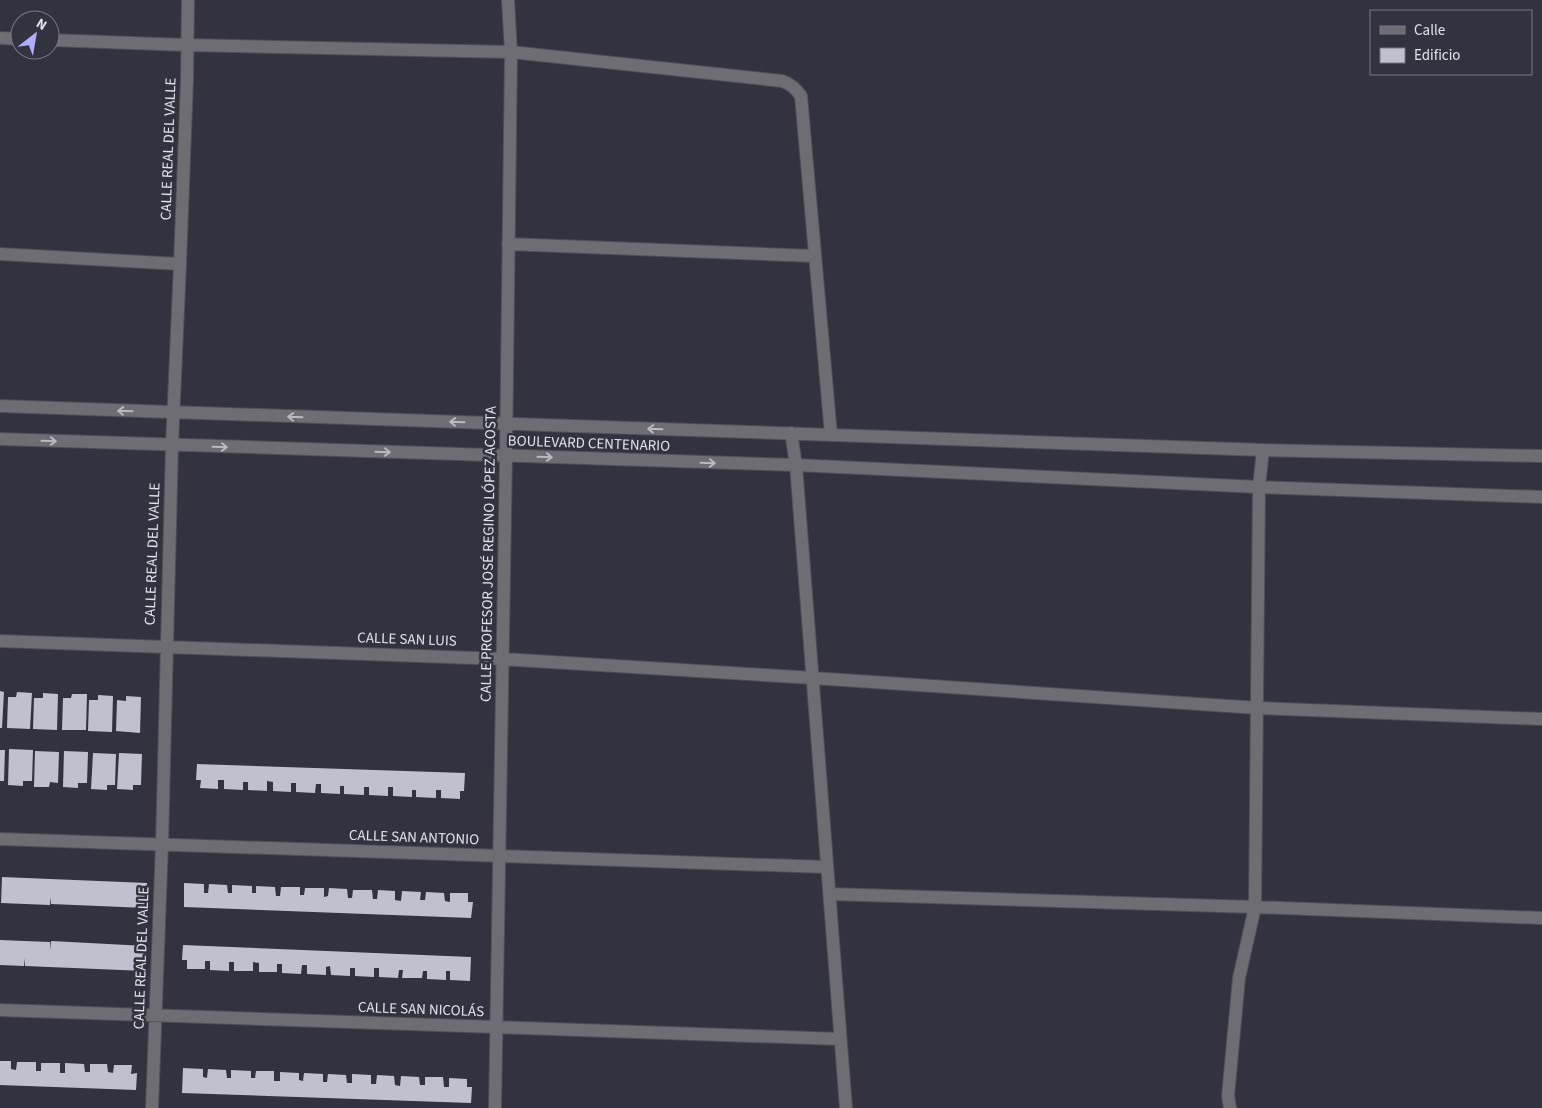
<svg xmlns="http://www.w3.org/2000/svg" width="1542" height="1108" font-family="'Source Sans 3',sans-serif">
	<rect width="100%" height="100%" fill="#33333f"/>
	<path fill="#c0c0cf" d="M0 691 4 692 2 728H0Z
		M17 692 32 693 30 729 7 728 8 697H16Z
		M43 693 58 694 57 730 33 729 34 698H43Z
		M72 694H87L86 730H62L63 698H71Z
		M98 695 113 696 112 732 88 731 89 700H98Z
		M126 696 141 697 140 733 116 731 117 700 126 701Z
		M9 749 33 750 32 781H23V786L8 785Z
		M0 750H5L4 781H0Z
		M35 751 59 752 58 783 50 782 49 787H34Z
		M64 751 88 752 87 783H78V788L63 787Z
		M93 753 116 754 115 785H107V790L91 789Z
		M119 753 142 754 141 785H133V790L117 789Z
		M197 764 465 773 464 791H460V799L441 798V790H436V798L416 797V790H412V797L393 796V787H388V796L369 795V787H364V795L344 794V786H340V794L321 793V784H316L315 793 296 792V783H291V792L273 791V782L267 781V791L248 790V782H243V790L224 789V780H218V789L200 788 201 780H196Z
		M2 877 147 883 146 908 51 904 50 897V905L1 903Z
		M184 883 204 884V893H208L209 884 227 885 228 893H232V885L252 886V893H256V886L275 887 276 896H280L281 887H300V895H304L305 888H324V897L328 896 329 888 347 889 348 898H352L353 890H372L373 899H377L378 890 395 891V900L401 901 402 891 421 892 420 900H425L426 892 444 893 445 901 450 902V893H468V902H473L471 918 184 907Z
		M0 940 50 942V950L51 941 146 946 145 971 25 966 24 958V966L0 965Z
		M183 945 471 957 470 981 450 980V971H446V980L427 979V971H423L422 978H402L403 970H399L398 978 379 977V968H374V977L355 976V968H350V976L331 975 330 966 326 967V975L307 974V965H302L301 974 282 973V964H277V972H259V963L253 962V971H234V962H229V971L210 970V961H205V969H187V960H182Z
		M0 1061H11V1069L16 1070 17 1062H36V1071H41V1063H60V1073H65V1063L84 1064 85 1072H90V1064H107L108 1072 113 1073 114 1065H132L131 1074 137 1073 136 1090 0 1085Z
		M183 1068 203 1069V1077L207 1078 208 1069 226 1070 227 1078H231V1070L251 1071V1078H255L256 1071H274V1081H280V1072L299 1073V1080L303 1081 304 1073 323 1074V1082H327L328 1074 346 1075 347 1083H352V1074L371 1075V1084H376L377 1075 394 1076 395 1085 400 1086 401 1076 419 1077 420 1085H425V1077H443L444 1087H449V1078L467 1079V1087H472L471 1103 182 1093Z"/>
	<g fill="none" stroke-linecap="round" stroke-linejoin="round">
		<g stroke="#4f4f5a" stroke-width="14">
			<path id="minor" d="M0 38 20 39
				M50 40 186 45 511 52 782 81C791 84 795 88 801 96L831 435
				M508 244 814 256
				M0 254 180 264
				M0 406 1263 450 1542 456
				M791 433 796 465 846 1108
				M0 439 796 465 1259 487 1542 497
				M0 641 502 659 813 678 1258 708 1542 719
				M0 839 826 867
				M830 894 1255 907 1542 918
				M0 1010 840 1039
				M152 1108 162 844 172 445 180 264 187 80 188 0
				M495 1108 506 456 511 52 508 0
				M1230 1108 1228 1096 1239 978 1255 907 1259 487 1263 450"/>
		</g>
		<use href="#minor" stroke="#6d6d73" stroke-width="12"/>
	</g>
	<defs><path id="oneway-shaft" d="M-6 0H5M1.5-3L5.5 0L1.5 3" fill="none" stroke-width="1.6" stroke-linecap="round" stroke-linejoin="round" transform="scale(1.25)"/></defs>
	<g stroke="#b9b9c0">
		<use href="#oneway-shaft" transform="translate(125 411) rotate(-178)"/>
		<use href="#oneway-shaft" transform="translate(295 417) rotate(-178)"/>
		<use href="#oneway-shaft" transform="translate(457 422) rotate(-178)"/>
		<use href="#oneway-shaft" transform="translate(655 429) rotate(-178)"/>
		<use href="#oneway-shaft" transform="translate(49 441) rotate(2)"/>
		<use href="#oneway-shaft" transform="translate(220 447) rotate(2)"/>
		<use href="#oneway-shaft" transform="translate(383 452) rotate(2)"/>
		<use href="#oneway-shaft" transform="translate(545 457) rotate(2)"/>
		<use href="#oneway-shaft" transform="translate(708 463) rotate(2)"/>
	</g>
	<g text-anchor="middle" stroke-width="5" stroke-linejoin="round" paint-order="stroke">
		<g font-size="15" fill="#e2e2ea" stroke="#33333f">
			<text transform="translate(168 149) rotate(-88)" y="5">CALLE REAL DEL VALLE</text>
			<text transform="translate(589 443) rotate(2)" y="5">BOULEVARD CENTENARIO</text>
			<text transform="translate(152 554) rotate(-88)" y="5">CALLE REAL DEL VALLE</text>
			<text transform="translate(488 554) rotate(-89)" y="5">CALLE PROFESOR JOSÉ REGINO LÓPEZ ACOSTA</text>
			<text transform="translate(407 639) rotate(2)" y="5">CALLE SAN LUIS</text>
			<text transform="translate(414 837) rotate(2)" y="5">CALLE SAN ANTONIO</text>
			<text transform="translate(141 958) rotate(-88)" y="5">CALLE REAL DEL VALLE</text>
			<text transform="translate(421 1009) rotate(2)" y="5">CALLE SAN NICOLÁS</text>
		</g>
	</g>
	<rect x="1370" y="10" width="162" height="65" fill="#33333f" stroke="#797983"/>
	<rect x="1380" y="26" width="25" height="8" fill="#6d6d73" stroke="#797983"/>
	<text x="1414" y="35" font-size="15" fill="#e2e2ea">Calle</text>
	<rect x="1380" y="48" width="25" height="15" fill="#c0c0cf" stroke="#797983"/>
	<text x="1414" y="60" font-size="15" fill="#e2e2ea">Edificio</text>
	<g transform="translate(35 35) rotate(31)"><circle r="24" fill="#33333f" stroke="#797983"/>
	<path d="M0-4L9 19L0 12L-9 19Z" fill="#b1adfa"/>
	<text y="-8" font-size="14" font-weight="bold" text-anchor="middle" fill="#e2e2ea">N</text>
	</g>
</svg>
